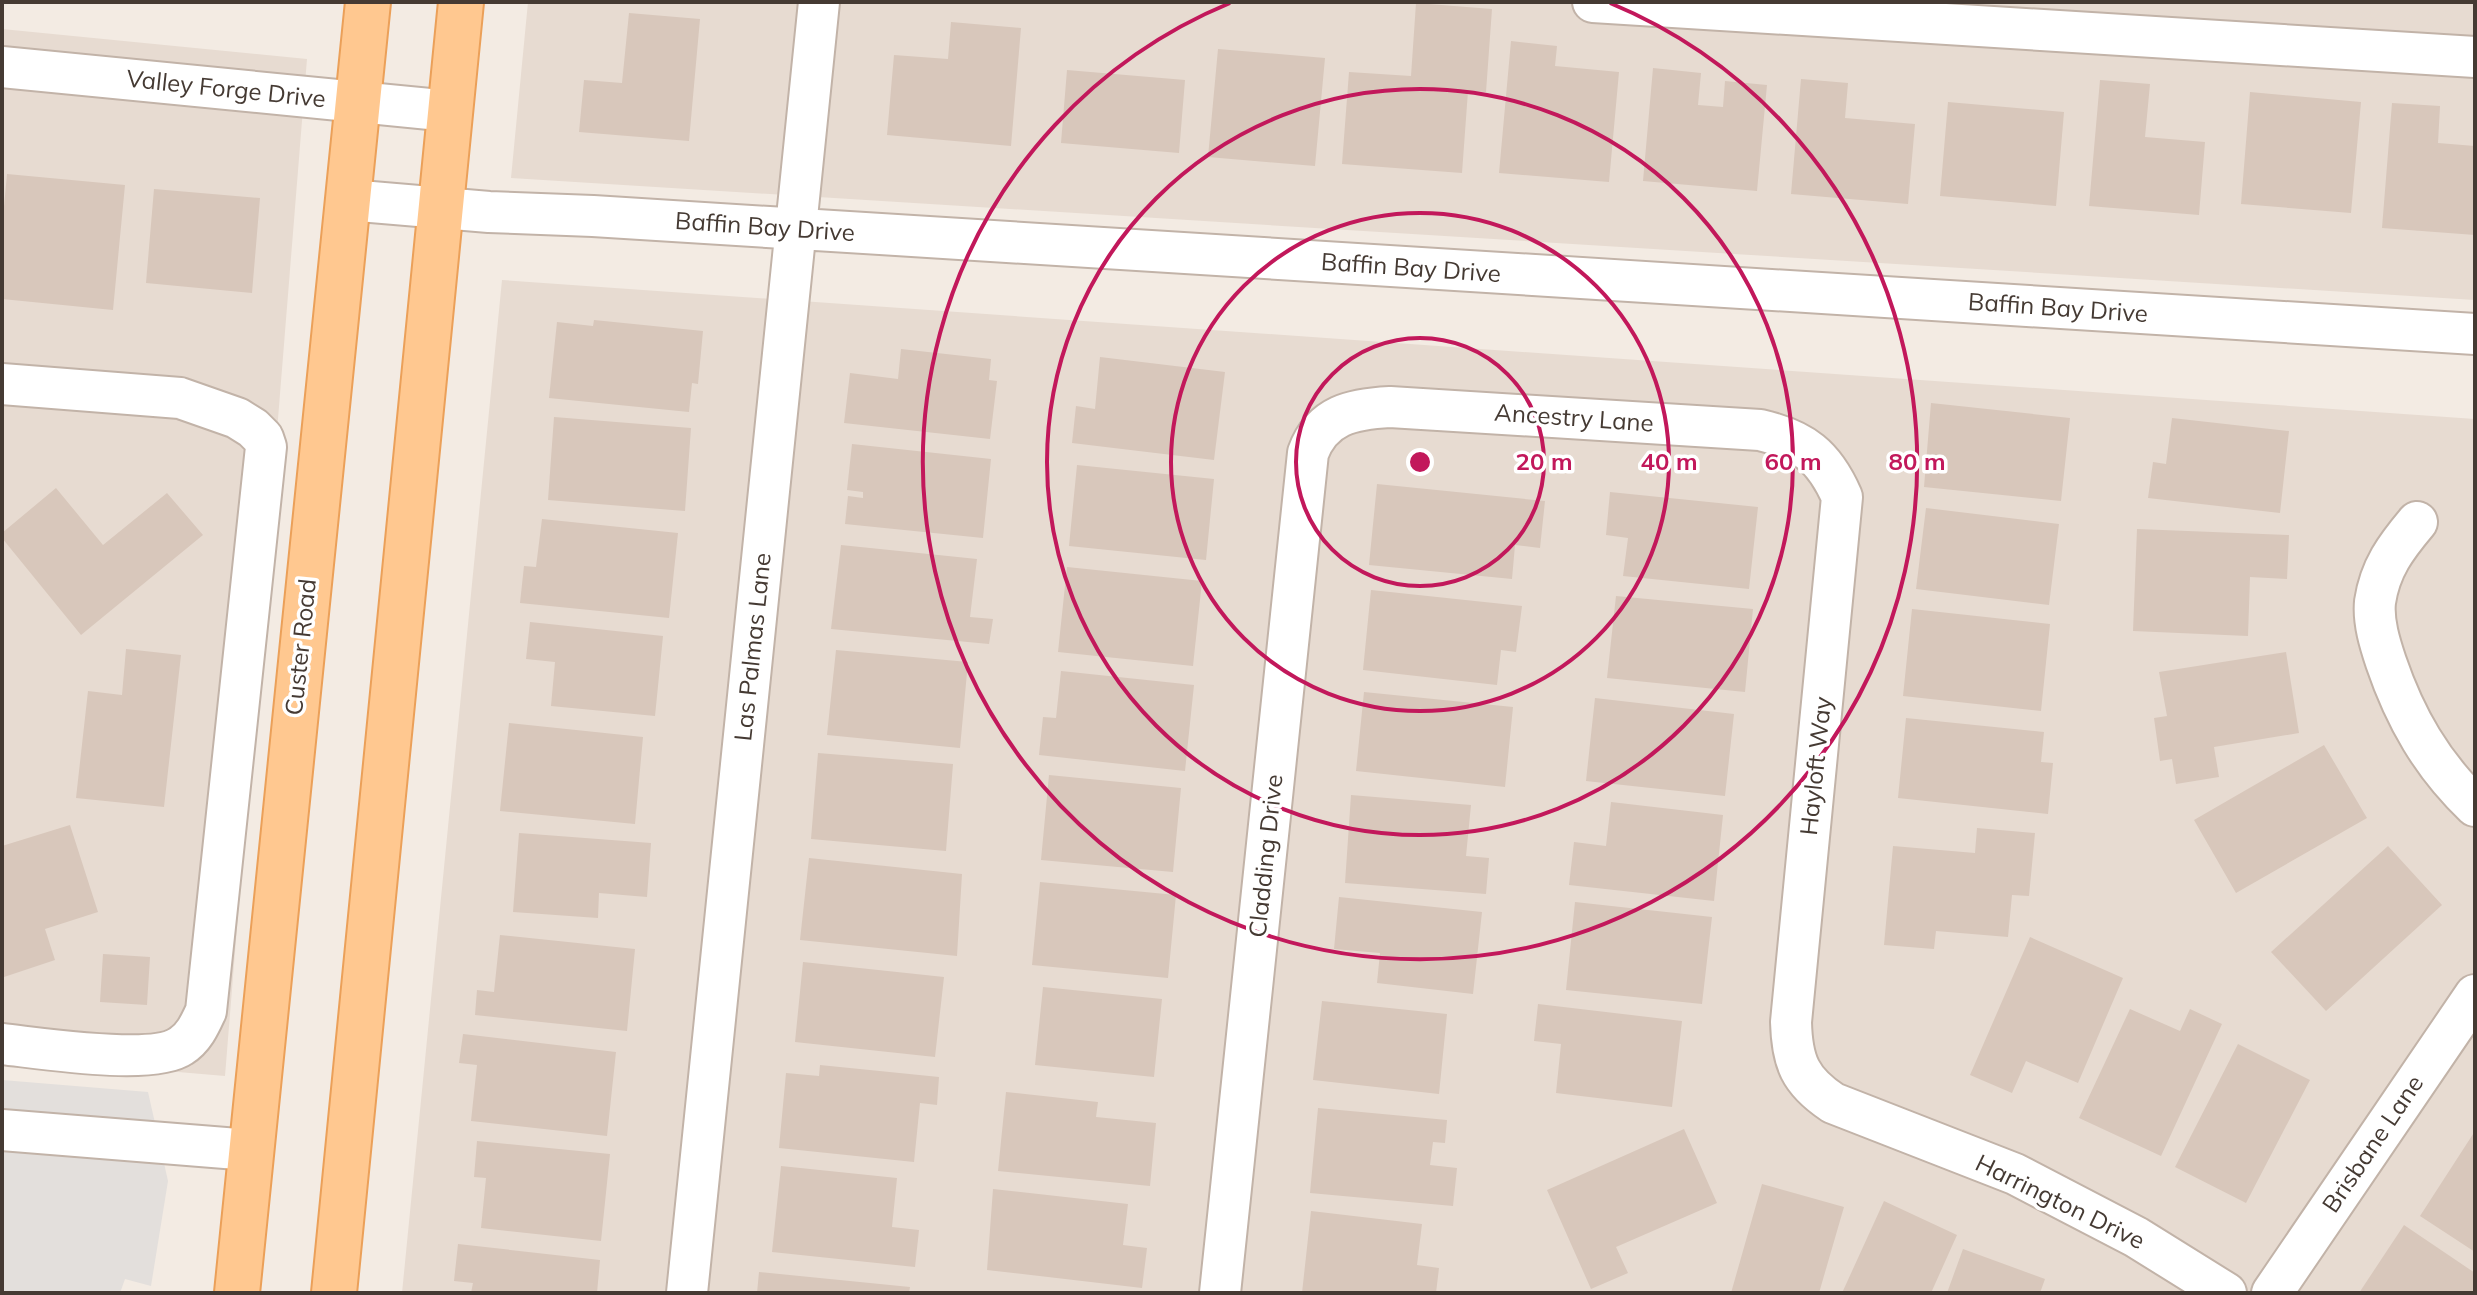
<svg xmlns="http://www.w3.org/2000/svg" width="2477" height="1295" font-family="Mulish,sans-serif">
	<rect width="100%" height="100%" fill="#f3ebe3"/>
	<path fill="#e7dbd1" d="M528 2H2475V300L511 178Z
		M2 29 307 59 225 1076 2 1057Z
		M502 280 2475 419V1293H402Z"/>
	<path fill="#e3dfdc" d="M2 1080 148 1092 168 1181 151 1286 125 1279 120 1293H2Z"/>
	<path fill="#d8c7bb" d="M1416 3 1492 9 1486 92 1468 91 1462 173 1342 164 1349 72 1411 76Z
		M629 13 700 19 689 141 579 132 584 80 622 83Z
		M951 22 1021 28 1011 146 887 135 894 55 948 59Z
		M1511 41 1557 46 1555 66 1619 72 1609 182 1499 173Z
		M1218 49 1325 58 1315 166 1208 157Z
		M1653 68 1701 73 1698 105 1723 107 1725 81 1767 85 1757 191 1643 181Z
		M1067 70 1185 80 1179 153 1061 143Z
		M1801 79 1848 83 1845 118 1915 124 1908 204 1791 194Z
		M2100 80 2150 84 2145 137 2205 142 2199 215 2089 206Z
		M2250 92 2361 102 2351 213 2241 204Z
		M1948 102 2064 112 2056 206 1940 196Z
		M2392 103 2440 106 2438 143 2475 146V235L2382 228Z
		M7 174 125 185 113 310 2 299V228Z
		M154 189 260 198 252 293 146 283Z
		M594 320 703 331 698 384 692 383 689 412 549 398 557 322 593 326Z
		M901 349 991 359 989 380 997 381 990 439 844 423 850 373 898 379Z
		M1100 357 1225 372 1214 460 1072 443 1076 406 1095 409Z
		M1931 403 2070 418 2061 501 1924 487Z
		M554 417 691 428 685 511 548 500Z
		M2172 418 2289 431 2280 513 2148 498 2153 462 2166 464Z
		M852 444 991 459 983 538 845 524 848 496 863 498V492L847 490Z
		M1077 465 1214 479 1206 560 1069 546Z
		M1377 484 1545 501 1540 548 1515 545 1512 579 1369 565Z
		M56 488 103 545 167 493 203 535 81 635 2 538V533Z
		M1610 492 1758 507 1749 589 1623 576 1628 538 1606 535Z
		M1926 508 2059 524 2049 605 1916 589Z
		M542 519 678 533 669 618 520 603 524 566 536 567Z
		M2137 529 2289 535 2287 579 2250 577 2248 636 2133 631Z
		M841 545 977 559 970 617 993 619 989 644 831 629Z
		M1067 567 1202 581 1193 666 1058 652Z
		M1371 590 1522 606 1516 652 1501 650 1497 685 1363 670Z
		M1616 596 1753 609 1745 692 1607 678Z
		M1912 609 2050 624 2041 711 1903 696Z
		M530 622 663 636 655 716 551 706 555 662 526 659Z
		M126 649 181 655 164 807 76 798 88 691 122 695Z
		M836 650 968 662 960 748 827 735Z
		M2286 652 2299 733 2214 747 2219 777 2176 784 2172 759 2160 761 2154 718 2167 716 2159 672Z
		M1061 671 1194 685 1185 771 1039 755 1043 717 1056 718Z
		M1364 692 1513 707 1505 787 1356 771Z
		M1595 698 1734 714 1725 796 1586 781Z
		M1906 718 2044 732 2041 762 2053 763 2048 814 1898 798Z
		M509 723 643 737 635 824 500 811Z
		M2324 745 2367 818 2236 893 2194 820Z
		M818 753 953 764 946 851 811 839Z
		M1049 775 1181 788 1173 872 1041 860Z
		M1351 795 1471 805 1466 856 1489 858 1486 894 1345 883Z
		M1611 802 1723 815 1714 901 1569 885 1574 842 1606 846Z
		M70 825 98 912 45 929 55 960 4 977 2 846Z
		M1977 828 2035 833 2029 896 2012 895 2008 937 1936 931 1934 949 1884 945 1893 846 1975 853Z
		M519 833 651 843 647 897 599 893 598 918 513 912Z
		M2388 846 2442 905 2326 1011 2271 952Z
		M809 858 962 874 957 956 800 940Z
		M1040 882 1176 895 1168 978 1032 965Z
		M1339 897 1482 912 1473 994 1377 983 1380 953 1334 949Z
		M1575 902 1712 917 1702 1004 1566 990Z
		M500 935 635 949 627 1031 475 1015 477 990 494 992Z
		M2030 937 2123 978 2078 1083 2026 1061 2012 1093 1970 1075Z
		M103 954 150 957 147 1005 100 1002Z
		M803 962 944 977 935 1057 795 1042Z
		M1043 987 1162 999 1154 1077 1035 1065Z
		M1322 1001 1447 1014 1439 1094 1313 1080Z
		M1538 1004 1682 1021 1672 1107 1556 1093 1561 1044 1534 1041Z
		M2130 1009 2180 1031 2190 1009 2222 1024 2161 1156 2079 1118Z
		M463 1034 616 1052 607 1136 471 1121 477 1065 459 1063Z
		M2238 1044 2310 1080 2246 1203 2175 1167Z
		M820 1065 939 1077 937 1105 920 1103 914 1162 779 1148 786 1073 819 1076Z
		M1006 1092 1098 1102 1096 1117 1156 1123 1150 1186 998 1171Z
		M1318 1108 1447 1120 1445 1143 1433 1142 1430 1165 1457 1168 1453 1206 1310 1193Z
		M1684 1129 1717 1203 1616 1247 1628 1273 1591 1289 1547 1190Z
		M2475 1131V1252L2420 1216Z
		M477 1141 610 1154 601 1241 481 1228 486 1178 474 1177Z
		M781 1166 897 1178 892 1227 919 1230 915 1267 772 1252Z
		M1762 1184 1844 1207 1819 1293H1731Z
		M993 1189 1128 1204 1123 1245 1147 1248 1142 1288 987 1270Z
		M1884 1201 1957 1235 1931 1293H1842Z
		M1311 1211 1422 1224 1417 1265 1439 1268 1436 1293H1302Z
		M2404 1225 2475 1273V1293H2359Z
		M458 1244 600 1260 597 1293H471L473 1283 454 1281Z
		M1963 1249 2045 1279 2040 1293H1947Z
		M759 1272 910 1287 909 1293H757Z"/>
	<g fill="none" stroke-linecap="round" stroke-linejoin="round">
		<g stroke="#c2b3a8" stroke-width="44">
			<path id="minor" d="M1593 2 2475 57
				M2 67 450 111
				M348 200 489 212 593 216 2475 334
				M2 384 180 398 237 418 253 428 263 438 266 447 206 1011C200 1024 194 1038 181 1046 152 1066 40 1048 2 1044
				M2417 522C2396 547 2380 568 2375 602 2373 622 2380 644 2386 662 2405 718 2432 765 2475 806
				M2 1130 250 1150
				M687 1293 819 2
				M1220 1293 1308 453C1322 415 1352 409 1390 407L1760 430C1803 440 1824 456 1842 497L1791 1022C1792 1062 1800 1081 1833 1103L2015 1174 2136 1237 2226 1293
				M2272 1293 2475 995"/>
		</g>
		<g stroke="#eba059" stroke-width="48">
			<path id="major" d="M237 1293 368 2
				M334 1293 461 2"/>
		</g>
		<use href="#minor" stroke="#fff" stroke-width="40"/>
		<use href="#major" stroke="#ffc890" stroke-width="44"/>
	</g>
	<g fill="none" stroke="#c2185b" stroke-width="4">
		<circle cx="1420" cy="462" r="124"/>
		<circle cx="1420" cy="462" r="249"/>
		<circle cx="1420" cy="462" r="373"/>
		<path d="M1610 3A497 497 0 1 1 1230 3"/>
	</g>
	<g text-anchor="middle" stroke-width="7" stroke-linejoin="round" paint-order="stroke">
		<g font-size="24" fill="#453a33" stroke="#fff">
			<text transform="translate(226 89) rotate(6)" y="8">Valley Forge Drive</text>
			<text transform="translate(765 227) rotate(4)" y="8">Baffin Bay Drive</text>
			<text transform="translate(1411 268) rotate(4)" y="8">Baffin Bay Drive</text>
			<text transform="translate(2058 308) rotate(4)" y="8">Baffin Bay Drive</text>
			<text transform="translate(1574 418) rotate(4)" y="8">Ancestry Lane</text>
			<text transform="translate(301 647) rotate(-84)" y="8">Custer Road</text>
			<text transform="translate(753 647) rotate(-84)" y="8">Las Palmas Lane</text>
			<text transform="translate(1816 766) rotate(-84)" y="8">Hayloft Way</text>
			<text transform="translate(1266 856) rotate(-84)" y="8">Cladding Drive</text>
			<text transform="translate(2373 1144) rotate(-56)" y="8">Brisbane Lane</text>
			<text transform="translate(2060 1202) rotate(26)" y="8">Harrington Drive</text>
		</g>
	</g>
	<circle cx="1420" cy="462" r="12" fill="#c2185b" stroke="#fff" stroke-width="4"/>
	<g font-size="24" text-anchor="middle" font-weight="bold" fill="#c2185b" stroke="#fff" stroke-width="7" stroke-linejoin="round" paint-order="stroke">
		<text x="1544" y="470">20 m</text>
		<text x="1669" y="470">40 m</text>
		<text x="1793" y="470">60 m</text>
		<text x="1917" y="470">80 m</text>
	</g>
	<rect width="2477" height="1295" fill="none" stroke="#453a33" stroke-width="8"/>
</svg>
